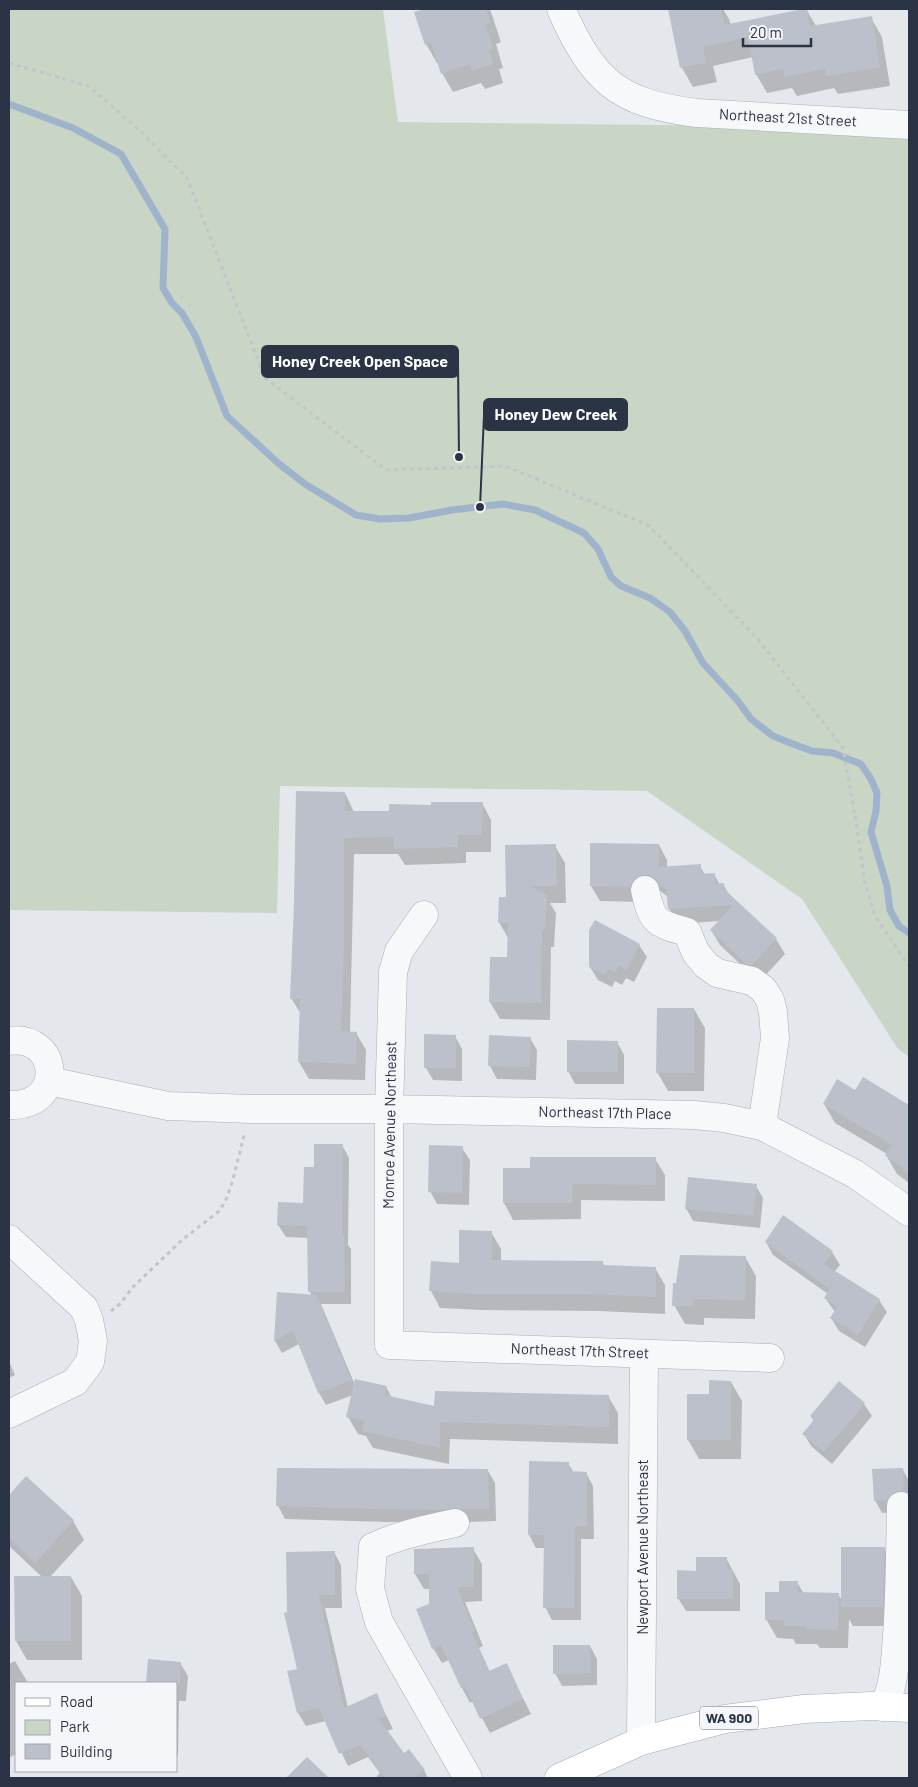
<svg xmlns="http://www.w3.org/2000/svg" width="918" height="1787" font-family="Barlow,sans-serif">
	<rect width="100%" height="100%" fill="#e4e7ec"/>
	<path fill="#c9d6c5" d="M9 9H383L398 122 909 128V1057L898 1049 802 899 647 791 280 786 277 913 9 910Z"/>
	<path fill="#0003" d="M429 9H490L501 42 496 44 503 68 499 69 503 83 485 89 481 83 453 92 442 73 439 63H437L426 44 416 13Z
		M678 9H723L729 19 731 25 806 9 816 26 871 18 882 37 890 86 838 94 834 88 797 96 792 88 767 93 756 74 753 57 713 66 717 82 693 87 682 68 670 10Z
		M345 793 354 812H391L432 806 482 803 491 820V852H466V863L405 865 398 854H354L350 1033H356L366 1050 365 1080 309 1079 299 1062 301 1014 291 998Z
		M592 844 659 845 667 860V868L700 866 705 875 714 874 720 885 723 884 730 896 776 939 785 954 761 980 756 979 720 945 711 930 719 921 678 924 669 908 667 896 659 890 639 902 600 901 591 886Z
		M555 846 565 863 566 903H550L556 913 554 947H551L550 1020 500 1019 490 1002 508 959V938L499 922 507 899Z
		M639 945 647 957 634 982 626 978 622 985 615 981 612 987 598 980 590 967Z
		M694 1009 705 1028 704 1091H668L657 1072Z
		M455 1036 462 1049V1081L433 1080 426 1068Z
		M490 1037 530 1038 537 1050 536 1080 497 1079 490 1066Z
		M617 1042 624 1055V1084H575L568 1071Z
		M856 1092 903 1103 909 1113V1183L897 1174 886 1155 887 1154 835 1123 824 1104Z
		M342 1145 349 1158 348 1245 351 1249V1304H321L355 1385 386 1387 392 1398 435 1408 608 1396 618 1413V1444L450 1439 449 1464 373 1448 366 1436 358 1434 348 1417 353 1395 326 1405 319 1393 299 1344 282 1353 275 1341 278 1293 312 1296 310 1292 309 1238 286 1237 278 1225 305 1204 315 1169Z
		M462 1148 470 1160 469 1205 437 1204 430 1191Z
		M655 1159 665 1175V1201L581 1200V1219L513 1220 504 1203V1169H531Z
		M756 1186 763 1198 760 1228 693 1221 686 1208Z
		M491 1232 501 1249V1262L603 1263 605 1266 655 1268 665 1285V1314L598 1311 481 1310 440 1308 431 1291Z
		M766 1242 832 1252 840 1265 834 1272 879 1300 887 1312 865 1347 839 1331 831 1318 835 1312 825 1298 828 1294 773 1255Z
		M745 1257 756 1276 755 1319 704 1318V1325L685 1324 674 1305Z
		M9 1361 15 1375 9 1378Z
		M731 1382 742 1401 741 1459H699L688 1440 710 1395Z
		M864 1404 872 1416 832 1464 811 1446 804 1434 814 1422 811 1416Z
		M530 1462 568 1463 574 1473H586L593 1486 594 1539H581V1620H552L545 1607V1548H536L529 1535Z
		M903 1470 909 1481V1504L894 1512 882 1513 875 1500Z
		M488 1471 495 1483 496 1521 470 1522 460 1520 450 1522H386L285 1519 278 1506Z
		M26 1478 73 1521 84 1540 50 1577H71L82 1596V1660H27L16 1641 42 1577 9 1546V1497Z
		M884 1548 895 1568 893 1626H853L849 1619 848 1648H820L817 1644H796L793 1639 777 1638 766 1619 780 1593 797 1582 804 1594H838L842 1601Z
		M473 1549 482 1564V1601L465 1602 483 1646 479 1648 490 1672 506 1664 531 1714 490 1733 473 1701 470 1703 462 1688 449 1660 442 1663 433 1648 430 1589H424L415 1574V1550Z
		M334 1552 341 1565 342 1608H325L348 1708 376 1695 393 1729 386 1731 404 1755 424 1770 428 1778H378L377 1776 380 1773 368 1757 348 1766 326 1721 306 1726 298 1713 289 1672 299 1669 286 1614Z
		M726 1558 740 1584V1611H686L678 1598 697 1572Z
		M590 1646 597 1659V1685L562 1686 555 1673Z
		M15 1661 28 1683H16V1754L9 1758V1664Z
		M149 1661 180 1663 188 1676 186 1701H179L178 1756H176V1683H147Z"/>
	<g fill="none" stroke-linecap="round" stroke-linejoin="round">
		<path stroke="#9fb4cc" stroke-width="7" d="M9 104 73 128 121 154 165 229 163 288 172 303 182 313 196 337 227 416 278 463 305 484 356 515 380 519 409 518 452 510 503 504 535 510 584 533 598 549 611 577 621 586 650 598 670 612 685 631 703 663 738 701 751 719 773 736 793 744 812 751 833 753 861 764 871 779 877 793 876 811 871 832 887 886 890 910 899 926 909 933"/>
	</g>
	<path fill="#bbc0ca" d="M425 9H486L491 23 486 25 493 49 489 50 493 64 472 71 470 64 441 74 431 43 425 45 414 12Z
		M668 9H721L724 25 803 9H807L810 26 872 16 880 67 826 76 825 69 784 77 783 69 755 75 748 37 703 47 706 63 680 68Z
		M296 791 345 792V811H389V804L431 805V802H483L482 835H458V847L394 849V837L344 838V946L341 1031 357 1032 356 1064 298 1062 300 999H290L294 903Z
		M590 843 659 844V867L701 864V874L715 873V884L724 883V889L777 938 752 965 746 964 710 930 733 905 668 909 666 887H660L656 879 649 875H642L635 878 630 887 590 886Z
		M556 844 557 886H530L547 895 545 930H542L541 1003 489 1002 490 957H507L508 923H498L499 897H506L505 845Z
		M595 920 640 944 627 970 619 966 615 973 608 969 605 975 589 967V930Z
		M657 1008H694V1073H656Z
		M424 1034 456 1035V1068H424Z
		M489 1035 531 1037 530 1067 488 1066Z
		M567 1040 618 1041V1072H567Z
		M863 1077 909 1105V1174L885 1155 892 1145 823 1104 837 1079 855 1090Z
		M314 1144H343L342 1236 344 1235 345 1292H308L307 1226 277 1225 278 1202 303 1203 304 1167H314Z
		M429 1145 463 1146 462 1193 428 1192Z
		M530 1157H656V1185L573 1184 572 1203H503V1168H530Z
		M688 1177 757 1184 753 1216 685 1209Z
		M783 1215 833 1251 824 1264 880 1299 858 1335 830 1318 837 1307 824 1298 830 1289 765 1242Z
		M459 1230 492 1231V1260L603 1261V1265L656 1267V1297L587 1294H471L429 1291 431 1261 459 1263Z
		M680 1255 746 1256 745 1300 694 1299 693 1306H672L673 1283H676Z
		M277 1292 317 1295 351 1380 318 1393 293 1331 274 1341Z
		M355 1379 387 1386 385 1395 434 1406 435 1391 609 1395V1427L440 1422V1448L362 1431 364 1421 346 1417Z
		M709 1380 731 1381V1440H687V1394H709Z
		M839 1381 865 1403 824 1452 802 1434 814 1420 810 1416Z
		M529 1461 569 1462V1471L587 1472V1526H575L574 1608H543L544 1535H528Z
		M277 1468 488 1469 489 1509H462L452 1508 443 1510 379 1509 276 1506Z
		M903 1468 904 1491 894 1492 887 1500 874 1501 872 1469Z
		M26 1476 74 1520 35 1563 9 1538V1495Z
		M474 1547V1587H457L475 1631 472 1633 489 1671 507 1663 523 1699 480 1719 465 1686 461 1688 441 1645 432 1649 416 1609 429 1604V1574H414V1549Z
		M841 1547H885L883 1607H841Z
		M335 1551V1595H319L344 1708 377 1693 386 1716 379 1719 404 1753 409 1749 425 1770 414 1778H385L360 1745 339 1754 319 1708 297 1713 287 1671 297 1669 284 1613 287 1612 286 1552Z
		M696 1557H727V1569L733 1570V1599H677V1570L696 1571Z
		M14 1576H71V1641H15Z
		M779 1581H798V1592L839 1593 838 1630 808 1629 805 1626H784V1620H765V1592H779Z
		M553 1645H590L591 1673 553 1674Z
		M148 1659 181 1662 180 1683H146Z
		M307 1757 329 1778H286Z"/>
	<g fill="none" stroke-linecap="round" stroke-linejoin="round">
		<g stroke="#a9aeb7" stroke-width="29">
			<path id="minor" d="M561 9C593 81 617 103 697 113L909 125
				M645 890C652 922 655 923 687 932L696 953 706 965 717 973 752 981 763 989 770 1000 773 1012 775 1038 762 1126
				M424 915 399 951 393 972 389 1109V1345L770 1358
				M9 1041C59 1033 67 1107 9 1105
				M49 1081 168 1106 251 1109H389L694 1115 724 1118 762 1126 855 1174 909 1212
				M9 1239 84 1308 89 1320 93 1341 90 1362 75 1382 9 1414
				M455 1523C427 1529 399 1535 373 1547L370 1589 379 1622 468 1778
				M883 1707C895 1685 895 1660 897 1636 900 1593 900 1549 901 1506
				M641 1741 644 1354"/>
		</g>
		<g stroke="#a3abb8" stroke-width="29">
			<path id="major" d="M559 1778 641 1741 725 1719 804 1709 872 1706 909 1708"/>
		</g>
		<path stroke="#c2c5cb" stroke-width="3" stroke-dasharray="4 4" stroke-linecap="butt" d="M9 63 88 86 134 125 187 178 265 378 386 470 505 466 648 525 757 638 843 748 856 822 865 883 875 916 909 966
			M111 1311 120 1304 132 1288 182 1240 218 1212 225 1202 232 1183 245 1132"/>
		<use href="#minor" stroke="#f7f8fa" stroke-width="28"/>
		<use href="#major" stroke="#fff" stroke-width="28"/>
	</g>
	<g text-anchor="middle" stroke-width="4" stroke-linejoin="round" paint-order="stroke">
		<rect fill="#f4f6f9" stroke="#676e7b" stroke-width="1" x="700" y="1706.5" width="58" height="23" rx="4"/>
		<g font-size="14" font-weight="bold" fill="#2b3445">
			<text x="729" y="1723">WA 900</text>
		</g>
		<g font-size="15" fill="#2b3445" stroke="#f4f6f9">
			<text transform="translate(788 118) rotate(3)" y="5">Northeast 21st Street</text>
			<text transform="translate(605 1113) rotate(1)" y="5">Northeast 17th Place</text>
			<text transform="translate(390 1125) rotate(-89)" y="5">Monroe Avenue Northeast</text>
			<text transform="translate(580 1351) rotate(2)" y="5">Northeast 17th Street</text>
			<text transform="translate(643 1547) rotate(-90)" y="5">Newport Avenue Northeast</text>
		</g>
	</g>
	<path fill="none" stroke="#2b3445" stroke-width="2" d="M459 457L458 362M480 507L484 415"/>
	<g fill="#2b3445" stroke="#f4f6f9" stroke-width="2">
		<circle cx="459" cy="457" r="5"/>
		<circle cx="480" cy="507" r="5"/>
	</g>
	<g fill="#2b3445" stroke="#2b3445" stroke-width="2">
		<rect x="262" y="346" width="196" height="31" rx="5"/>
		<rect x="484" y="399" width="143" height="31" rx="5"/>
	</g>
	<g font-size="16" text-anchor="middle" font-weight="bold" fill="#fff">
		<text x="360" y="367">Honey Creek Open Space</text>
		<text x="556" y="420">Honey Dew Creek</text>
	</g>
	<rect width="918" height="1787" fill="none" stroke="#2b3445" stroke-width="20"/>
	<rect x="15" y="1682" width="162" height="90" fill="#f4f6f9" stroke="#a4a8b1"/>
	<rect x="25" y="1698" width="25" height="8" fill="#ffffff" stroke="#a4a8b1"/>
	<text x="60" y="1707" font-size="15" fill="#2b3445">Road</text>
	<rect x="25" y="1720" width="25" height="15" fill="#c9d6c5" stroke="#a4a8b1"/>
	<text x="60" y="1732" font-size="15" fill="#2b3445">Park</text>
	<rect x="25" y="1744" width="25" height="15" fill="#bbc0ca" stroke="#a4a8b1"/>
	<text x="60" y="1757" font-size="15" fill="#2b3445">Building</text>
	<path d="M743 38v8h68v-8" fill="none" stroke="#2b3445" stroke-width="2.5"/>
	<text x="750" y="38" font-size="15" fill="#2b3445" stroke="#f4f6f9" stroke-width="4" paint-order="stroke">20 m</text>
</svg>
